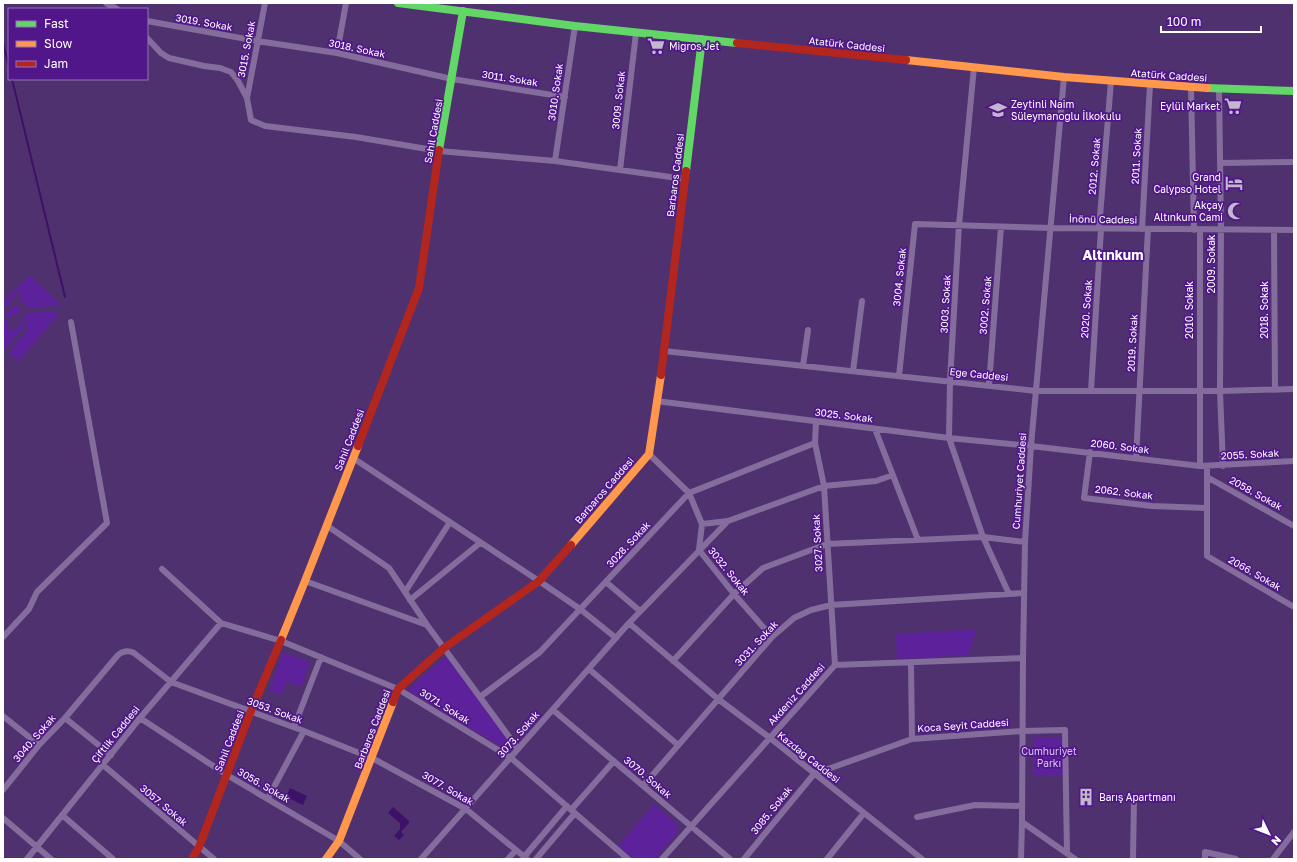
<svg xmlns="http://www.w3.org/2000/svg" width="1297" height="862" font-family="'Golos Text',sans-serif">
	<rect width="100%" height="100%" fill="#50316f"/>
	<path fill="#5e219c" d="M30 275 61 305 29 308 20 300 21 294 17 290 14 292 17 294 3 310V301Z
		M14 305H17L21 308 19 314 11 316 10 318H3V317Z
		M55 311 58 314 57 316 19 361 10 355 13 351 12 347 27 331 24 313Z
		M19 318 21 321H22L24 329 21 330 3 352V320H7L10 330 20 327 18 319Z
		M977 629 968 655 897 659 896 634Z
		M283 652 310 662 301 687 287 681 282 695 269 691Z
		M446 656 515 747 510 752 407 690Z
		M1063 737V776H1034V738Z
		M654 804 678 825V832L655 859H634L618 846Z"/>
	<path fill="#3e1168" d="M290 788 307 796 303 805 286 797Z
		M393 807 409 821V823L401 832 404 835 399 840 394 836 400 829V823L388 813Z"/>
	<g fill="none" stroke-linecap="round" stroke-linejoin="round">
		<path stroke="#3e1168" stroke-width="2" d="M3 43 9 67
			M12 79 65 297"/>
		<path stroke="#846d9d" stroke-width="6" d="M106 3 117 9
			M147 21 257 41 337 53 452 79 565 97
			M147 38 161 53 169 58 204 66 220 68 231 72 238 81 247 98 251 120 265 126 356 137 439 151 555 161 685 179
			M337 53 346 3
			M974 67 959 225 950 381 949 438 983 537 1009 594
			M1064 77 1031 446 1025 542 1023 658 1022 822 1075 859
			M1191 87 1194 230
			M1219 88 1221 230 1220 391 1223 466
			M247 98 265 3
			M555 161 575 26
			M1220 163 1294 162
			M620 170 636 33
			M1099 229 1111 81
			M1142 229 1150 84
			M1274 230 1275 390
			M664 351 1036 391H1220L1294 389
			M803 366 808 330
			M853 371 862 301
			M899 376 915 224 1051 228 1294 230
			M989 385 1001 227
			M1091 391 1101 229
			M656 401 949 438 1031 446 1200 466 1294 461
			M816 422 815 443 824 486 835 665
			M875 429 918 540
			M1090 452 1084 498 1152 506 1206 508
			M649 454 689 493 702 524 699 550 734 594 772 637
			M353 458 539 581 580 609 616 638
			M1136 458 1148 229
			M1200 466V230
			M1207 466V556L1294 607
			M1207 477 1294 526
			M702 524 728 521 824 486 876 481 893 475
			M326 525 389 568 427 625 518 749
			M162 569 221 623 281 641 398 689 511 758 628 859
			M305 581 427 625
			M606 582 640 611
			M405 592 450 522
			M410 600 480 543
			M629 623 718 699 770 738 922 859
			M3 637 29 609 37 592 107 523 71 322
			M673 661 734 594 763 568 827 544 983 537 1025 542
			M911 662 912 739
			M589 669 678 745
			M480 697 540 652 689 493 815 443
			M553 710 730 859
			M3 716 39 745
			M65 718 111 755
			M140 718 227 775 339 841 360 859
			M294 727 321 657
			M103 765 214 859
			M643 786 772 637 794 618 811 610 831 605 1024 593
			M3 790 39 745 65 718 118 655C123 651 128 650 134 653L171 682 304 731 372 758 466 809 527 859
			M268 798 304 731
			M571 810 614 761
			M62 815 113 859
			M917 817 975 805 1022 806
			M3 818 51 859
			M524 857 567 806
			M27 859 140 718 221 623
			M421 859 629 623 728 521
			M508 859 516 850
			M536 859 575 813
			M662 859 835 665 1023 658
			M744 859 814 774 912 739 1022 731 1065 730 1067 853
			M827 859 864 813
			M1021 859 1022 822
			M1133 859 1134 798
			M1205 859V852L1236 859
			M1273 859 1294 832"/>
		<path stroke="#63d668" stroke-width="8" d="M398 3 575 26 737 43
			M1207 88 1294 91
			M439 150 463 11
			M686 171 702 39"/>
		<path stroke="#ff974d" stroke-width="8" d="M906 60 1064 77 1207 88
			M571 545 649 454 661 375
			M281 640 305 581 358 446
			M326 859 339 841 393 702"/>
		<path stroke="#b3261e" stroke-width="8" d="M737 43 906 60
			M661 375 686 171
			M358 446 419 288 439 150
			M393 702 398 689 444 648 539 581 571 545
			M192 859 199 847 251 711 281 640"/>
	</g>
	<defs>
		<g id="supermarket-bare" transform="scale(1.38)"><path d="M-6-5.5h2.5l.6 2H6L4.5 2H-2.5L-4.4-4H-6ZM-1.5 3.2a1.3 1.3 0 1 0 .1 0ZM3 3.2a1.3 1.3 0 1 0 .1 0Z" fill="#c2b7cd" stroke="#50168a" stroke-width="2.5" paint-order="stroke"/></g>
		<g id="school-bare" transform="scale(1.38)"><path d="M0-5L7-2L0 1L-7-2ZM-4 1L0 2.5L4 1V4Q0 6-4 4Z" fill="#c2b7cd" stroke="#50168a" stroke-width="2.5" paint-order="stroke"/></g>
		<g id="hotel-bare" transform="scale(1.38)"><path d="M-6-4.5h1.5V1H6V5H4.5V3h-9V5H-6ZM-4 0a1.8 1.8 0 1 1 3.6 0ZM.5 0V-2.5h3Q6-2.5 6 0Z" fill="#c2b7cd" stroke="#50168a" stroke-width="2.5" paint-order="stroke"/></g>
		<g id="mosque-bare" transform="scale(1.38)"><path d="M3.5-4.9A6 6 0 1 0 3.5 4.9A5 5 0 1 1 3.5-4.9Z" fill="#c2b7cd" stroke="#50168a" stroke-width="2.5" paint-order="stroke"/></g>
		<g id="building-bare" transform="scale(1.38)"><path d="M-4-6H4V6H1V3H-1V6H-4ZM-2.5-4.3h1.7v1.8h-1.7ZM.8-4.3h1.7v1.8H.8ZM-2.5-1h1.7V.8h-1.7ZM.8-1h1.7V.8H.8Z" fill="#c2b7cd" stroke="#50168a" stroke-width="2.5" paint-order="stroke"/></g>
	</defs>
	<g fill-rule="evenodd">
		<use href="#supermarket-bare" x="656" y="46"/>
		<use href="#supermarket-bare" x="1233" y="106"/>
		<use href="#school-bare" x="998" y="110"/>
		<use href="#hotel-bare" x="1234" y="183"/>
		<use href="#mosque-bare" x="1236" y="211"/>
		<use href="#building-bare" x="1086" y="797"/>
	</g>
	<g text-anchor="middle" stroke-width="3.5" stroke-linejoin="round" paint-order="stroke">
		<g font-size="10" fill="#fff" stroke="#50168a">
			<text transform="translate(204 22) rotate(10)" y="4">3019. Sokak</text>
			<text transform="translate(847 44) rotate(6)" y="4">Atatürk Caddesi</text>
			<text transform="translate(357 48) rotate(12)" y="4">3018. Sokak</text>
			<text transform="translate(246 49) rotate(-79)" y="4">3015. Sokak</text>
			<text transform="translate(1169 75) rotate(4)" y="4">Atatürk Caddesi</text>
			<text transform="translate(510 78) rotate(9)" y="4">3011. Sokak</text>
			<text transform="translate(555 92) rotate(-82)" y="4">3010. Sokak</text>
			<text transform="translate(618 100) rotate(-84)" y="4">3009. Sokak</text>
			<text transform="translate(433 131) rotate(-80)" y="4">Sahil Caddesi</text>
			<text transform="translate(1136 156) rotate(-87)" y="4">2011. Sokak</text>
			<text transform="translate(1094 166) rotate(-85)" y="4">2012. Sokak</text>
			<text transform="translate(675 175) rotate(-83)" y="4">Barbaros Caddesi</text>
			<text transform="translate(1103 219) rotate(1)" y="4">İnönü Caddesi</text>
			<text transform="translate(1211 264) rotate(-90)" y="4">2009. Sokak</text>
			<text transform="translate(899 277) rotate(-84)" y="4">3004. Sokak</text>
			<text transform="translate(945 304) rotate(-87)" y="4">3003. Sokak</text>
			<text transform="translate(985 305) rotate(-85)" y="4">3002. Sokak</text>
			<text transform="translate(1086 309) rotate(-86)" y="4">2020. Sokak</text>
			<text transform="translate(1189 310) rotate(-90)" y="4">2010. Sokak</text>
			<text transform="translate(1264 310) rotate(-90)" y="4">2018. Sokak</text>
			<text transform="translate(1132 343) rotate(-87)" y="4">2019. Sokak</text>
			<text transform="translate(979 374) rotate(6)" y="4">Ege Caddesi</text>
			<text transform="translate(844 415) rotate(7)" y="4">3025. Sokak</text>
			<text transform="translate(349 440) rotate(-69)" y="4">Sahil Caddesi</text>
			<text transform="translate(1120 446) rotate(7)" y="4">2060. Sokak</text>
			<text transform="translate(1250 454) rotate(-3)" y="4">2055. Sokak</text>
			<text transform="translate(1019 481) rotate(-86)" y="4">Cumhuriyet Caddesi</text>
			<text transform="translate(604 490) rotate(-49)" y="4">Barbaros Caddesi</text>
			<text transform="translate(1124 492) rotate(7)" y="4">2062. Sokak</text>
			<text transform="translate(1256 493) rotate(29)" y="4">2058. Sokak</text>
			<text transform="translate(817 543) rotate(-93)" y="4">3027. Sokak</text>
			<text transform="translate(628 544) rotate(-47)" y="4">3028. Sokak</text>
			<text transform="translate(729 571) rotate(51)" y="4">3032. Sokak</text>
			<text transform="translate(1255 573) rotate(30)" y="4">2066. Sokak</text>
			<text transform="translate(756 643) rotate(-47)" y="4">3031. Sokak</text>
			<text transform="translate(796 694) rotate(-48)" y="4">Akdeniz Caddesi</text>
			<text transform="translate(445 706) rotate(32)" y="4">3071. Sokak</text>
			<text transform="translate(275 710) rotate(20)" y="4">3053. Sokak</text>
			<text transform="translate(963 725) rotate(-4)" y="4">Koca Seyit Caddesi</text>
			<text transform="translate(372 729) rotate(-69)" y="4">Barbaros Caddesi</text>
			<text transform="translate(115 734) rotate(-51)" y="4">Çiftlik Caddesi</text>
			<text transform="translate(518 734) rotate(-49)" y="4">3073. Sokak</text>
			<text transform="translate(34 738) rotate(-49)" y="4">3040. Sokak</text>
			<text transform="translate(229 741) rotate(-69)" y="4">Sahil Caddesi</text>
			<text transform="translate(809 757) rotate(38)" y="4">Kazdağ Caddesi</text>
			<text transform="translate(648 777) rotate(40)" y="4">3070. Sokak</text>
			<text transform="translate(264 785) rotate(30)" y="4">3056. Sokak</text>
			<text transform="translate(448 788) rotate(30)" y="4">3077. Sokak</text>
			<text transform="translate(164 805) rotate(40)" y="4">3057. Sokak</text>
			<text transform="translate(771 810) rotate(-51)" y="4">3085. Sokak</text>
		</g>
		<g font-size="10" fill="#fff" stroke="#50168a" text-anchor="start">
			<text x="669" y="50">Migros Jet</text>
			<text x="1011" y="108">Zeytinli Naim<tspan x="1011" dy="12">Süleymanoğlu İlkokulu</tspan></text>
			<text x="1220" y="110" text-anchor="end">Eylül Market</text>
			<text x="1221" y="181" text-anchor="end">Grand<tspan x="1221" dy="12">Calypso Hotel</tspan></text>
			<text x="1223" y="209" text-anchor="end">Akçay<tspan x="1223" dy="12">Altınkum Cami</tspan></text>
			<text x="1099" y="801">Barış Apartmanı</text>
		</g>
		<g font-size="10" fill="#dfc4fb" stroke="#50168a">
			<text x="1049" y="755">Cumhuriyet<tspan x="1049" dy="12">Parkı</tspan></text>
		</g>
		<g font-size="14" font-weight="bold" fill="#fff" stroke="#50168a">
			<text x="1113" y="260">Altınkum</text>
		</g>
	</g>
	<rect width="1297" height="862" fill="none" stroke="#ffffff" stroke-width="8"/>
	<rect x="8" y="8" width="140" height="72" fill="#50168a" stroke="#9673b9"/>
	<rect x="16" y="21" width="20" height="6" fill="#63d668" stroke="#9673b9"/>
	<text x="44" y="28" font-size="12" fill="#ffffff">Fast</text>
	<rect x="16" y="41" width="20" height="6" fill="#ff974d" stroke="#9673b9"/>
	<text x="44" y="48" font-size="12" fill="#ffffff">Slow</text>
	<rect x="16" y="61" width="20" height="6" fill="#b3261e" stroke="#9673b9"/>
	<text x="44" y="68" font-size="12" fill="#ffffff">Jam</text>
	<g transform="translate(1269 834) rotate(133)" stroke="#50168a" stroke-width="3" paint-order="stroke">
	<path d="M0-3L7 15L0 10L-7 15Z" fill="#ffffff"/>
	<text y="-6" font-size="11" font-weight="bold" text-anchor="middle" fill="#ffffff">N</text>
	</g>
	<path d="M1161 26v6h100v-6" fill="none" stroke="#ffffff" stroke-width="2"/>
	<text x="1167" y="26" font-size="12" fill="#ffffff" stroke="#50168a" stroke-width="3" paint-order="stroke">100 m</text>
</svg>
